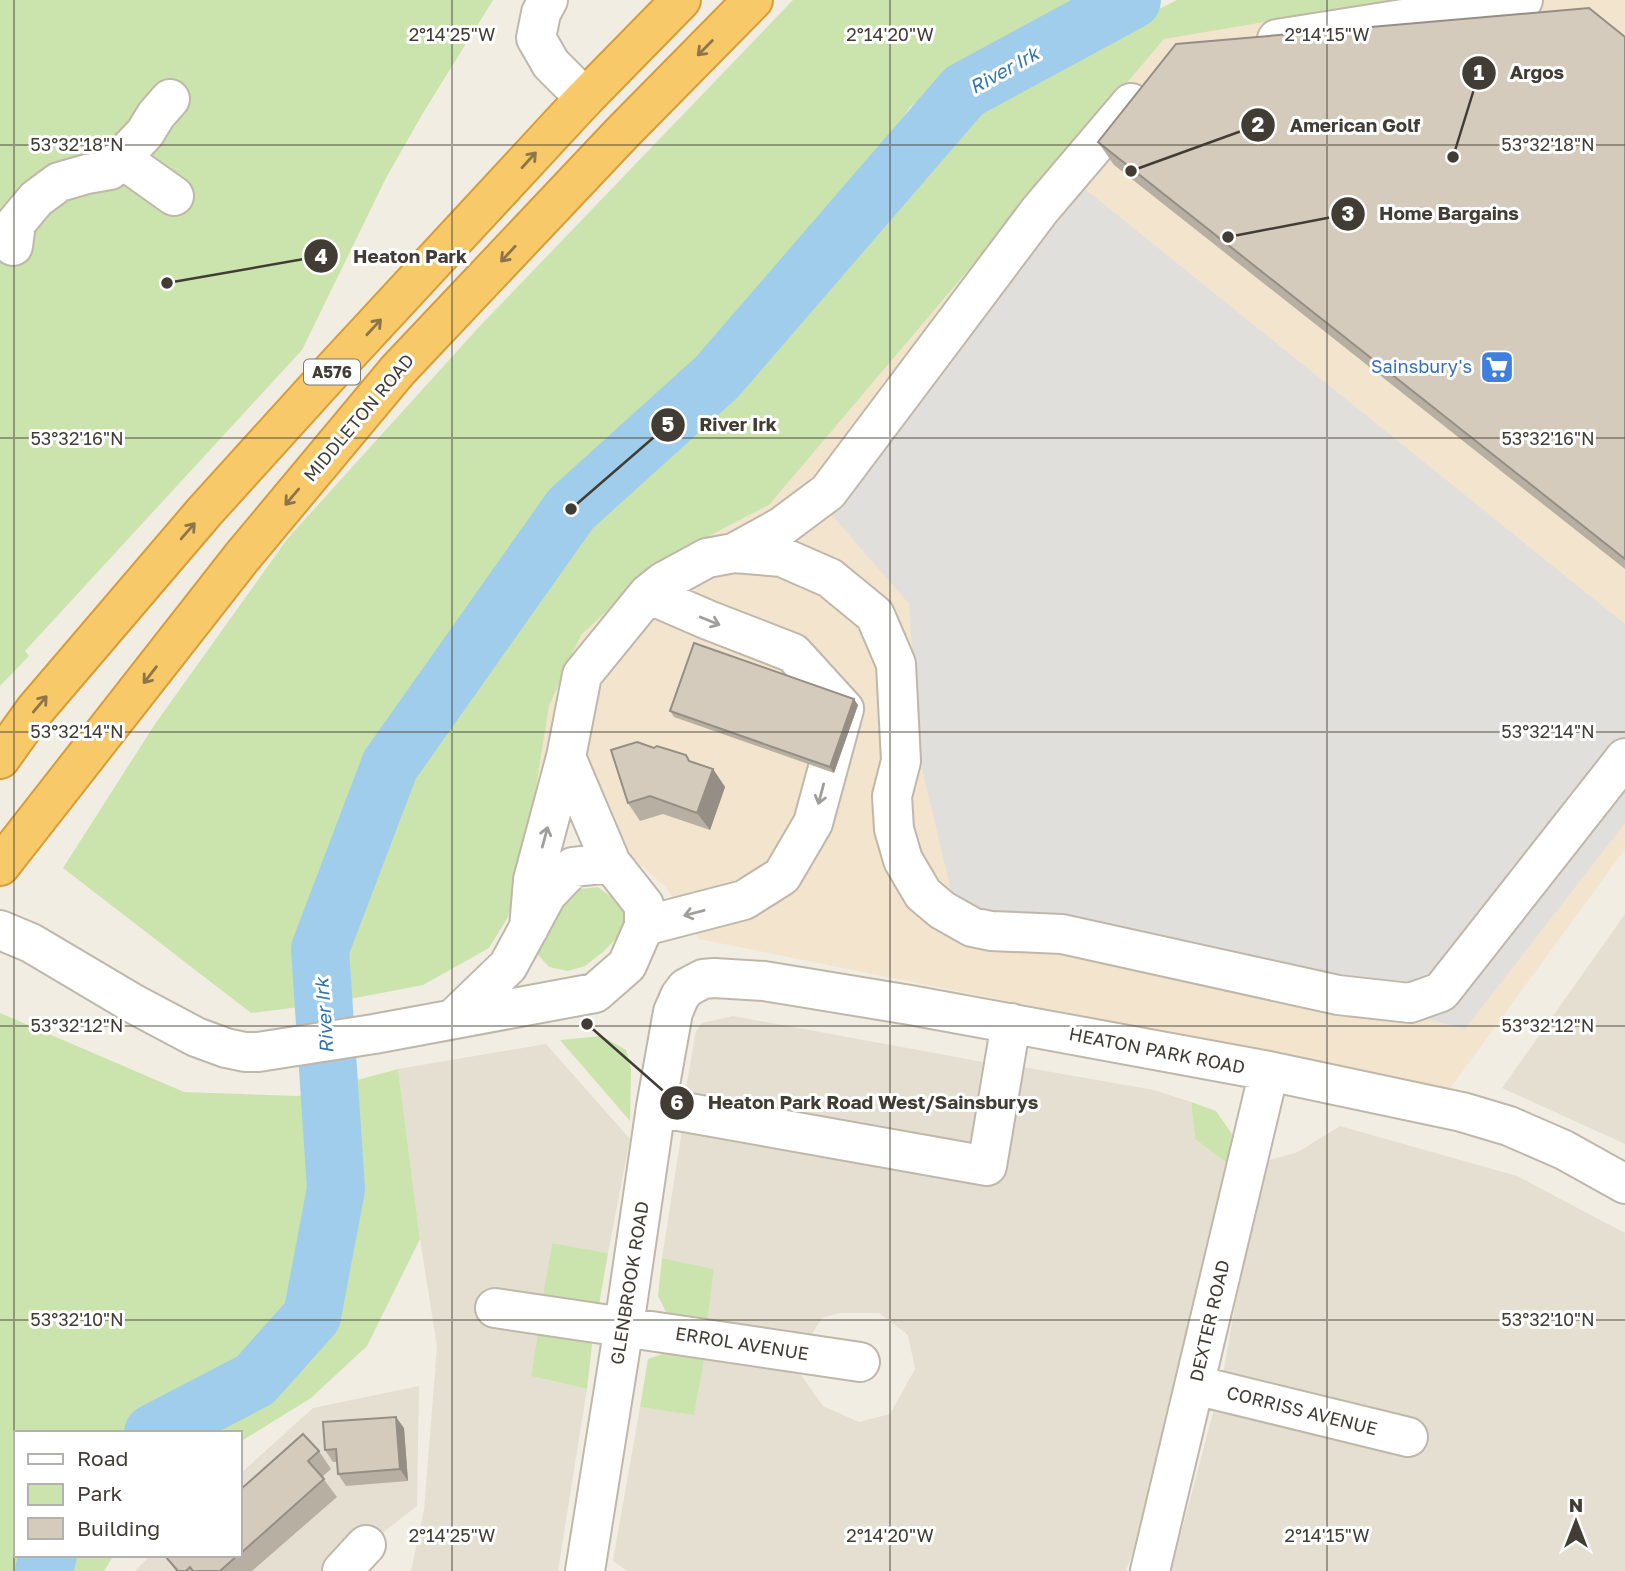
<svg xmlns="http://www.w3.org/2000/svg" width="1625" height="1571" font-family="'Golos Text',sans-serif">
	<rect width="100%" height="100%" fill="#f1ede3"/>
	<path fill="#e5dfd2" d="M1625 914V1144L1502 1088Z
		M733 1016 994 1064 980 1141 966 1152 684 1099 696 1031 702 1023Z
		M546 1044 630 1139 608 1253 552 1243 531 1376 587 1389 558 1571H411L424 1510 437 1347 420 1239 398 1069Z
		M1012 1065 1154 1090 1191 1102 1195 1139 1229 1165 1137 1542 1126 1571H627L613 1561 640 1407 694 1414 705 1355 798 1371 823 1406 859 1422 890 1414 915 1369 908 1335 879 1313H840L822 1318 808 1340 707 1324 714 1269 662 1258 683 1124 991 1180Z
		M1340 1126 1517 1176 1625 1233V1571H1171L1223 1375 1260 1163 1298 1152Z
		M419 1386 417 1506 334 1571H135L151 1555H240V1474L313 1408Z"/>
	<path fill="#f3e4ce" d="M1394 0H1625V849L1449 1090 699 939 665 886 574 809 529 832 549 706 581 635 657 564 728 526 769 505 1164 38Z"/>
	<path fill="#cbe4ad" d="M0 0H493L423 113 386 178 302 350 25 651 29 656 0 686Z
		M793 0H1086L983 54 910 107 820 241 642 436 552 511 430 671 374 770 315 928 307 1006 251 1013 63 868 155 724 288 538 478 328Z
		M1177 0H1394L1164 39 769 505 728 526 657 564 581 635 549 706 529 832 508 917 489 948 423 985 350 999 345 948 415 767 591 516 702 419 753 371 972 117 1105 36Z
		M598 887 622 905 625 926 621 934 603 952 585 966 568 971 549 967 538 955 536 936 545 919 580 889Z
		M0 1013 184 1092 298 1096 398 1069 420 1239 367 1346 311 1398 240 1442V1433H16V1555H114L104 1571H0Z
		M602 1036 626 1050 631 1069 630 1121 560 1040Z
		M1191 1102 1216 1111 1232 1134 1229 1165 1195 1139Z
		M552 1243 608 1253 598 1311 542 1302Z
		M662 1258 714 1269 707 1324 666 1312 658 1296Z
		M539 1325 589 1334 592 1345 587 1389 531 1376Z
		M671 1351 705 1355 694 1415 640 1407 648 1359Z"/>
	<path fill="#e1dfdc" d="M1075 181 1625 624V823L1465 1029 1338 995 977 911 952 895 918 752 909 604 829 512Z"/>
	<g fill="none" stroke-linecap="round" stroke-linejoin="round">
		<path stroke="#a1cdec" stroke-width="58" d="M153 1433 255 1380 312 1316 336 1189 320 949 390 765 571 509 717 377 964 91 1132 0
			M44 1571 48 1555"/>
		<g stroke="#bfb7a9" stroke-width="42">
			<path id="minor" d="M548 0 541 13 536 38 551 64 574 87 584 99
				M1277 39 1523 0
				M122 159 174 196
				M13 246 16 223 36 199 59 182 87 174 110 170 145 133 156 115 170 99
				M734 553 782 557 830 578 875 615 896 664 901 761 892 796 894 829 903 860 923 894 942 910 972 927 991 931 1062 934 1338 995 1410 1003 1441 992 1625 758
				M566 757 611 863
				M644 926 744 900 782 876 813 823 844 709 793 653 708 620 648 594
				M529 928 533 880 566 757 582 675 648 594 663 582 707 558 734 553 781 527 828 492 1040 210 1131 103
				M0 930 31 943 134 1004 196 1037 226 1048 245 1052H258L374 1034 595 993 627 965 644 926V905L611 863 573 867 547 894 508 966 453 1019
				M656 1107 987 1166 1011 1023
				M495 1308 860 1362
				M1195 1385 1408 1437
				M342 1571 366 1545
				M585 1571 624 1326 656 1107 673 1012 680 996 686 988 703 979 714 978 764 981 910 1005 1269 1071 1462 1112 1509 1126 1564 1150 1625 1184
				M1150 1571 1269 1071"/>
		</g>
		<g stroke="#d69d38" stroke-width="42">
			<path id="highway" d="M0 759 35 710 205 511 332 371 584 99 681 0
				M0 866 242 557 398 370 622 133 753 0"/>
		</g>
		<use href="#minor" stroke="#fff" stroke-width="38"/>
		<use href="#highway" stroke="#f8c968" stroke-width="38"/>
	</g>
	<path fill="#b7afa2" d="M1625 37V569L1114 165 1098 142Z
		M858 705 834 773 674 717 670 711Z
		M691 762 713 769 725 787 710 830 663 814 640 821 628 803Z
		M404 1428 408 1481 346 1486 338 1474 337 1462H333L325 1450Z
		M319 1451 331 1469 322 1477 337 1497 252 1571H176L165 1556 166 1555H240V1490Z"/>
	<path fill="#958e84" d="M854 699 858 705 834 773 830 767Z
		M713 769 725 787 710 830 697 813Z
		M396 1417 404 1428 408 1481 400 1469Z"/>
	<path fill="#d5cbbc" stroke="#958e84" stroke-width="2" d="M1589 8 1625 37V559L1098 142 1176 44Z
		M694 643 854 699 830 767 670 711Z
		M637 742 654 748 657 746 686 755 689 761 713 769 697 813 650 796 628 803 611 750Z
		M396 1417 400 1469 338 1474 336 1449 325 1450 323 1422Z
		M303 1434 319 1451 308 1461 324 1479 240 1554V1490Z
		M166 1555H238L220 1571H193L190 1567 186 1571H178L165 1556Z"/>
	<defs><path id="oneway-shaft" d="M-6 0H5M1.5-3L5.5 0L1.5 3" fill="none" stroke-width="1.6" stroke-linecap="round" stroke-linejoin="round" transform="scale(1.75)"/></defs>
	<g stroke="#8b7549">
		<use href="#oneway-shaft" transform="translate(705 48) rotate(135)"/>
		<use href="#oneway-shaft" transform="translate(529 160) rotate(-48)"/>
		<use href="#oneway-shaft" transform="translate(508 254) rotate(133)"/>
		<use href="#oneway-shaft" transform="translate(374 327) rotate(-47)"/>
		<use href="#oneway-shaft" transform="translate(292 497) rotate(130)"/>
		<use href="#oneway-shaft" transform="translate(188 531) rotate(-49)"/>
		<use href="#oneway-shaft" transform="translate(150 675) rotate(128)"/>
		<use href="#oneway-shaft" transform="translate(40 704) rotate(-50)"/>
	</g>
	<g stroke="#a09e9a">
		<use href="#oneway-shaft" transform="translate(710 621) rotate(22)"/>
		<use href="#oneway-shaft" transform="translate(821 794) rotate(105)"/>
		<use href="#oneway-shaft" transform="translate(545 837) rotate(-75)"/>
		<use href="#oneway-shaft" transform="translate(694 913) rotate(165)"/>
	</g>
	<path fill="none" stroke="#423d34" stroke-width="2" stroke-opacity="0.45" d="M14 0V1571M452 0V1571M890 0V1571M1327 0V1571M0 145H1625M0 438H1625M0 732H1625M0 1026H1625M0 1320H1625"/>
	<defs>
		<g id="supermarket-square" transform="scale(1.75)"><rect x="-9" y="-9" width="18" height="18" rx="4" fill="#3f7fe0" stroke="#fff"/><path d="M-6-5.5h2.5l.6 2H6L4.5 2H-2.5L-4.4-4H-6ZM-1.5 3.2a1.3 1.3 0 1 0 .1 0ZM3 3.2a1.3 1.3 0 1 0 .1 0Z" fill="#fff"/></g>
	</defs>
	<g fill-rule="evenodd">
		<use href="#supermarket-square" x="1497" y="367"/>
	</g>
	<g text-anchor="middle" stroke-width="6" stroke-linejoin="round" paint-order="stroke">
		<rect fill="#fff" stroke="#7b7771" stroke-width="2" x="304" y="359.5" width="56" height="25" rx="5"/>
		<g font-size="16" font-weight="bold" fill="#423d34">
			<text x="332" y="378">A576</text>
		</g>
		<g font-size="18" fill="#366cbe" stroke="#fff" text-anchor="end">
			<text x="1472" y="373">Sainsbury's</text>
		</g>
		<g font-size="18" fill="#423d34" stroke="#fff">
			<text transform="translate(359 418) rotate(-50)" y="6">MIDDLETON ROAD</text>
			<text transform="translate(1157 1051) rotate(11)" y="6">HEATON PARK ROAD</text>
			<text transform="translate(630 1283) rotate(-81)" y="6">GLENBROOK ROAD</text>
			<text transform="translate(1210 1321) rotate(-77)" y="6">DEXTER ROAD</text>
			<text transform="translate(742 1344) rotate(9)" y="6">ERROL AVENUE</text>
			<text transform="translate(1302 1411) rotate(14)" y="6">CORRISS AVENUE</text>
		</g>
		<g font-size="19" font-style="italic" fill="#3276a9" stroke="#fff">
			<text transform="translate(1004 70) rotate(-29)" y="7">River Irk</text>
			<text transform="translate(324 1016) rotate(-94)" y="7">River Irk</text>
		</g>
	</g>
	<g font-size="18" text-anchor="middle" fill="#423d34" stroke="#fff" stroke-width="6" stroke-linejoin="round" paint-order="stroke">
		<text x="452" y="41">2°14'25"W</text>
		<text x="890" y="41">2°14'20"W</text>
		<text x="1327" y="41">2°14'15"W</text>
		<text x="77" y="151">53°32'18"N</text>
		<text x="1548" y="151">53°32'18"N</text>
		<text x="77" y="445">53°32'16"N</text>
		<text x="1548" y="445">53°32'16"N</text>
		<text x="77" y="738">53°32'14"N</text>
		<text x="1548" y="738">53°32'14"N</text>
		<text x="77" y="1032">53°32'12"N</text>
		<text x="1548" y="1032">53°32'12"N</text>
		<text x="77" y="1326">53°32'10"N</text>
		<text x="1548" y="1326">53°32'10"N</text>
		<text x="452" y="1542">2°14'25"W</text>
		<text x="890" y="1542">2°14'20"W</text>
		<text x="1327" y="1542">2°14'15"W</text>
	</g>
	<path fill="none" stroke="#423d34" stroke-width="2.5" d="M1453 157L1479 73M1131 171L1258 125M1228 237L1348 214M167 283L321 256M571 509L668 425M587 1024L677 1103"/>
	<g fill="#423d34" stroke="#fff" stroke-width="2.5">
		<circle cx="1453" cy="157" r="7"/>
		<circle cx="1131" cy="171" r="7"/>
		<circle cx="1228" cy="237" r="7"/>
		<circle cx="167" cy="283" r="7"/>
		<circle cx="571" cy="509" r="7"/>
		<circle cx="587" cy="1024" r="7"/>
		<circle cx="1479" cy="73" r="18"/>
		<circle cx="1258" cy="125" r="18"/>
		<circle cx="1348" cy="214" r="18"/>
		<circle cx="321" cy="256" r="18"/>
		<circle cx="668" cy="425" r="18"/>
		<circle cx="677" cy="1103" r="18"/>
	</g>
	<g font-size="21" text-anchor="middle" font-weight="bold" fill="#fff">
		<text x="1479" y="80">1</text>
		<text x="1258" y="132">2</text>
		<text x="1348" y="221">3</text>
		<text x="321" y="264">4</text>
		<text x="668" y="432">5</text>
		<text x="677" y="1110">6</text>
	</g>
	<g font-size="19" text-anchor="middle" font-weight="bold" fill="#423d34" stroke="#fff" stroke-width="6" stroke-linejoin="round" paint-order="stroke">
		<text x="1537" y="79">Argos</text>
		<text x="1355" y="132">American Golf</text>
		<text x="1449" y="220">Home Bargains</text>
		<text x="410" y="263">Heaton Park</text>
		<text x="738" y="431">River Irk</text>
		<text x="873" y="1109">Heaton Park Road West/Sainsburys</text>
	</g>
	<rect x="14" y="1431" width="228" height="126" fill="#ffffff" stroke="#b3b1ae" stroke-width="2"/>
	<rect x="28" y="1454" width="35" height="10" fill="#ffffff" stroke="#b3b1ae" stroke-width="2"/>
	<text x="77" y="1466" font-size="21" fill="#423d34">Road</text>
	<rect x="28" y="1484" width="35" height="21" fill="#cbe4ad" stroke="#b3b1ae" stroke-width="2"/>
	<text x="77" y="1501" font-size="21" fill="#423d34">Park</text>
	<rect x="28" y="1518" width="35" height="21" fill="#d5cbbc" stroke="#b3b1ae" stroke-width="2"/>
	<text x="77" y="1536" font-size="21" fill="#423d34">Building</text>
	<g transform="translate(1576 1522)" stroke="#ffffff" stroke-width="5" paint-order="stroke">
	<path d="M0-5L12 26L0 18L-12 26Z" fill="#423d34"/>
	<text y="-10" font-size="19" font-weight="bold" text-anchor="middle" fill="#423d34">N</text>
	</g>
</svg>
